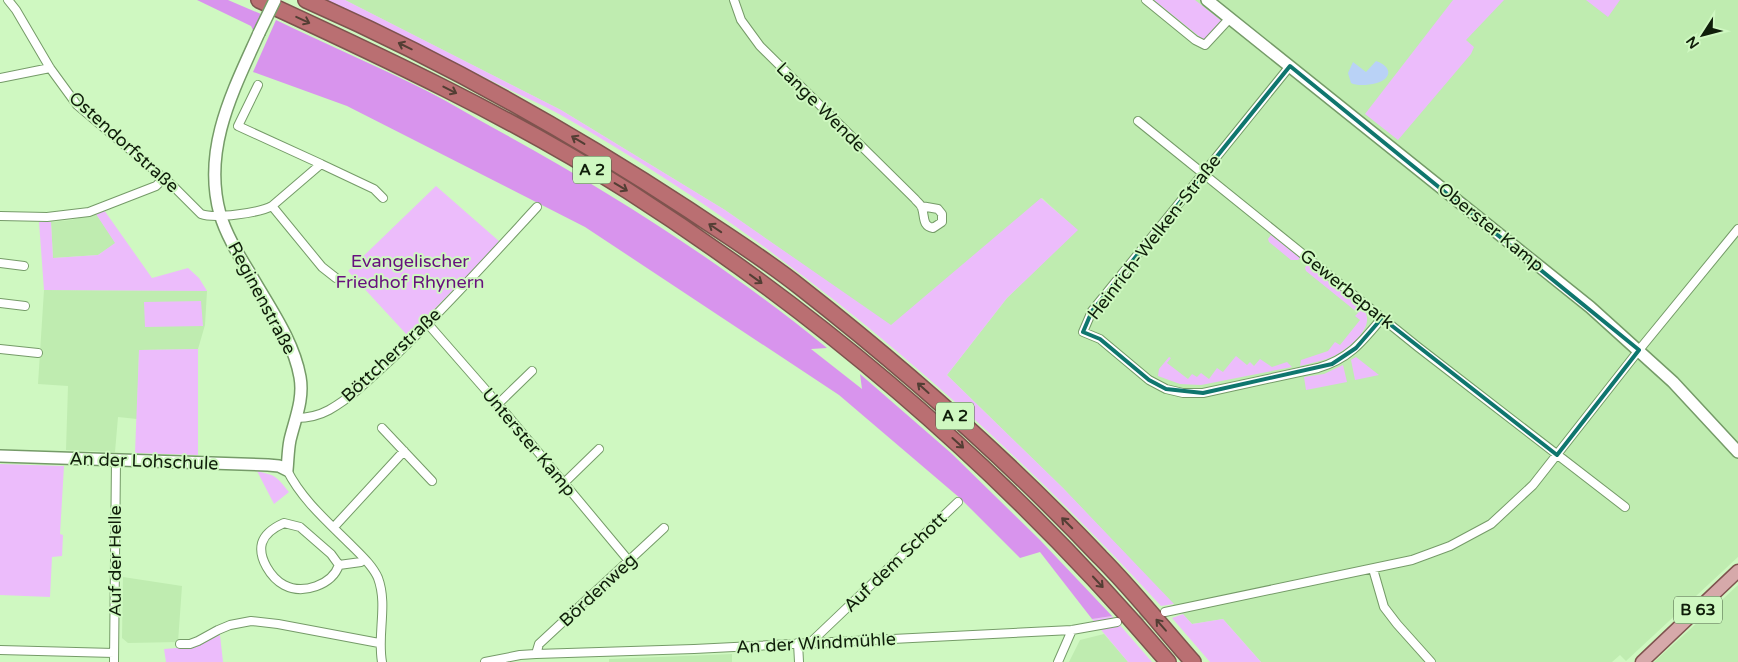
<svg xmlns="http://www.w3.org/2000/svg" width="1738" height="662" viewBox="0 0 1738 662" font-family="'Varela Round',sans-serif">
	<rect width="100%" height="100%" fill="#cff8c1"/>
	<path fill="#bfecb0" d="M345,0H1738V557L1626,661L1620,655L1612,662H1261L1223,619L1192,624L1063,488L947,375L1007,298L1077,230L1042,198L891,326L725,210L561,110Z
		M96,214L116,243L98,255L53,258L51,222L71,220Z
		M44,290L207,291L205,325L198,349L139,350L137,419L118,417L115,452L66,450L68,386L38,384Z
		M123,577L182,586L178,642L128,643L122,638Z
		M1738,585V662H1654L1686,633Z
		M1104,634L1128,662H1069L1080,640Z
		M732,654V662H609V659Z"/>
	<path fill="#ecbcfb" d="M323,0H345L561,110L725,210L891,325L1041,198L1078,230L1007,298L947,375L1063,488L1174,604L1161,606C986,415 786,243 559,114C535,101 509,90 484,77C431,51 377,26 323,0Z
		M1154,0H1195L1223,22L1206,42Z
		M1453,0H1504L1466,40L1474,47L1471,54L1398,140L1365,114Z
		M1586,0H1620L1608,17Z
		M436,186L500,242L408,336L348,271Z
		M104,210L152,278L188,268L199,278L207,291L44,290L39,222H51L53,258L98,255L115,243L96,214Z
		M1271,235L1300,258L1298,260H1291L1269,242L1268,239Z
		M1307,264L1363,309C1378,326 1348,349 1334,356C1323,361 1311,363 1300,366L1301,360L1328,351L1335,342L1340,345L1360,320L1355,316L1358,313L1306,271L1305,268Z
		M201,301L203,326L145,327L144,302Z
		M198,349V455L135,453L139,350Z
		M1236,356L1247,365L1250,362L1254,366L1260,359L1272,367L1287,362L1292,367L1201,385L1180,384L1158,376L1159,369L1169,357L1171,358L1167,363L1188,379L1192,374L1197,377L1201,373L1209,379L1217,368L1223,372Z
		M1356,357L1379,375L1355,380L1351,360Z
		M1343,365L1347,382L1306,390L1304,377L1324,374Z
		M0,464L64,466L60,534L63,535L62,556L52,557L50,597L0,595Z
		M257,471C277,476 276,476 289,492L274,504Z
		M1183,614L1192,624L1223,619L1261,662H1210L1172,618Z
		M1112,616L1152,662H1128L1092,619Z
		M220,635L223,662H166L164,649L189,647Z"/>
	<path fill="#d894ed" d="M197,0H228L261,14L254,32L251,26Z
		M276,20C326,44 377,66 427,91C451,103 475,118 499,131C614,194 725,265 827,348L811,349L862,389L860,374L951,453L1040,540L1112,616L1092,619L1040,552L1020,558L961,499L839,395L585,227L347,106L253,72Z"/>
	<path fill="#b9d2f6" d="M1376,61C1383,63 1393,70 1386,78C1380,85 1358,87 1351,83L1348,73L1353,62L1366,72Z"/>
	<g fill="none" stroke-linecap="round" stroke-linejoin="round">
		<path stroke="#b2d7a6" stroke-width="8" stroke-dasharray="8 4" stroke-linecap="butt" d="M1128,619L1165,612"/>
		<defs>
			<path id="street" d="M8,0L16,10L50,68L77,105L172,185L201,214C215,219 259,213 272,206L321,164L374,189L383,198
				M734,0L741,20L760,46L915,199C917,202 921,204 922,208C925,217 922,226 933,228L942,222V214L938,209L921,206
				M1146,0L1195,40L1205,45L1230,18
				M1290,66L1092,311L1083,332L1100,339L1149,380L1166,389L1183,393H1203L1318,368C1349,359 1362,342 1382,318
				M0,78L50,68
				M258,85L238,126L321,164
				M1138,121L1418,347L1625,507
				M272,206L322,267L336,278
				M0,216L47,217L89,212L156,186L164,178
				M0,263L24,266
				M0,303L25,306
				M428,324L498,404L629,561
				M0,349L38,353
				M498,404L532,371
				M296,418C308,418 318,416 329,410C354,396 376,373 397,354C446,307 491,257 537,207
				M382,428L432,481
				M287,470C302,500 328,522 352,546C361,555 373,566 378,578C388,605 377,634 382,662
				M564,483L599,449
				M284,523L300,527L331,554L339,565C332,585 303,595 284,585C271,578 258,558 262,543C265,533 275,527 284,523Z
				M334,527L404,451
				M339,565L361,562L364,559
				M1373,569L1384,607L1397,624L1431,662
				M1165,612L1412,560L1450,546L1491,524L1533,485L1639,350L1738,229
				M798,643L799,662
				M810,643L958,502
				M180,644H190L198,641L218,630L230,625L251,621L278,624L379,643
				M0,650L114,653
				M536,654L539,644L664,528
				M114,662L116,460
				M485,662L520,655L536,654L694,649L1072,630L1117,622
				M1058,662L1072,630"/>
			<path id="secondary" d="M1207,0L1590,307L1673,382L1738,452
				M0,456L268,465L279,466L287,470C288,460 288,450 290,440C295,419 304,399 300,377C294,343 272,311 255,282C242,260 227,238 220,214C202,149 233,91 259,33"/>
			<path id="primary" d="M1642,662L1738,571"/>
			<path id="highway" d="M259,0C385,58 511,117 628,191C831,321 1012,479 1168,662
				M306,0C440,59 567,130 689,210C726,235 765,259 800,287C906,370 1007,459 1100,557C1133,590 1162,627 1193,662"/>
		</defs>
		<use href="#street" stroke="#759b68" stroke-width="10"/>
		<use href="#secondary" stroke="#759b68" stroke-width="14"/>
		<use href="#primary" stroke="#7e534e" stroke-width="15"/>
		<use href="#highway" stroke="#7e534e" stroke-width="18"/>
		<use href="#street" stroke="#fff" stroke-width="8"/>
		<use href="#secondary" stroke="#fff" stroke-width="11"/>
		<use href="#primary" stroke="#d6a9aa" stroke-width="12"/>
		<use href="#highway" stroke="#ba6f72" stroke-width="15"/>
		<defs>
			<path id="secondary-bridge" d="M259,33L275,0"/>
		</defs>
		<use href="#secondary-bridge" stroke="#759b68" stroke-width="14" stroke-linecap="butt"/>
		<use href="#secondary-bridge" stroke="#fff" stroke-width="11"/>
	</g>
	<defs><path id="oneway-shaft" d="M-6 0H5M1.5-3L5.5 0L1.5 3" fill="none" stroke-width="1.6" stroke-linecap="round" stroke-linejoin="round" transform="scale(1.25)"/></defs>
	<g stroke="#533e34">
		<use href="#oneway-shaft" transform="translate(303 20) rotate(25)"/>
		<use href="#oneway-shaft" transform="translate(405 46) rotate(-154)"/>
		<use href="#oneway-shaft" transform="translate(450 90) rotate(27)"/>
		<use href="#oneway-shaft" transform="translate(578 140) rotate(-149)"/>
		<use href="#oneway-shaft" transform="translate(621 187) rotate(31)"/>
		<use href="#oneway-shaft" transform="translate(715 228) rotate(-146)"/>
		<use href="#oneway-shaft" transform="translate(756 279) rotate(36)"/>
		<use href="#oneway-shaft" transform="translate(923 388) rotate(-138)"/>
		<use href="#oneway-shaft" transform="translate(958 443) rotate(42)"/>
		<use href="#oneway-shaft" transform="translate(1067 523) rotate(-135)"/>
		<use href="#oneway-shaft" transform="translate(1098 582) rotate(47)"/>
		<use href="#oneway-shaft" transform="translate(1161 625) rotate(-131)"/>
	</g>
	<path fill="none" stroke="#0f766e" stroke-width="4" stroke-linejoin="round" d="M1290,66L1639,350L1557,455L1382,318L1356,348L1332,364L1203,393L1166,389L1149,380L1100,339L1083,332L1092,311Z"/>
	<g text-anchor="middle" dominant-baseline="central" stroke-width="4" stroke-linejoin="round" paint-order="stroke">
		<g fill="#cff8c1" stroke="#495f41" stroke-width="1">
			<rect x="573" y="156.5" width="38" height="27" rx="4"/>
			<rect x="936" y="402.5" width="38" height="27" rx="4"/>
			<rect x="1674" y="596.5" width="48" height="27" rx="4"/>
		</g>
		<g font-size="16" font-weight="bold" fill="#0f1e0a">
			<text x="592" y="170">A 2</text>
			<text x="955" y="416">A 2</text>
			<text x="1698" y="610">B 63</text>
		</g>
		<g font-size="18" fill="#0f1e0a" stroke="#cff8c1">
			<text transform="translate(821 107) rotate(45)">Lange Wende</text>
			<text transform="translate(124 142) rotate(42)">Ostendorfstraße</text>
			<text transform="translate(1491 227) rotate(39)">Oberster Kamp</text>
			<text transform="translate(1154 237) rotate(-52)">Heinrich-Welken-Straße</text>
			<text transform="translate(1347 289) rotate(39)">Gewerbepark</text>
			<text transform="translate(262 298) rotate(62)">Reginenstraße</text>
			<text transform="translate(391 355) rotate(-43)">Böttcherstraße</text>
			<text transform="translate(529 442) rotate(50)">Unterster Kamp</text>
			<text transform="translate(144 461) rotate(2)">An der Lohschule</text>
			<text transform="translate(115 561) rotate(-90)">Auf der Helle</text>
			<text transform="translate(895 562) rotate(-44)">Auf dem Schott</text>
			<text transform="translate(598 590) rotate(-43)">Bördenweg</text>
			<text transform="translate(816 643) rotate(-3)">An der Windmühle</text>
		</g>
		<g font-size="18" fill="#67107d" stroke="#cff8c1">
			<text x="410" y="261">Evangelischer<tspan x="410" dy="21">Friedhof Rhynern</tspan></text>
		</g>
	</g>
	<g transform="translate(1703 35) rotate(234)" stroke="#cff8c1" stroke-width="4" paint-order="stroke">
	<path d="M0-4L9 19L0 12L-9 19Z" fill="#0f1e0a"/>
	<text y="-8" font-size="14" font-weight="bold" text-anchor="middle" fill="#0f1e0a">N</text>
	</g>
</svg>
